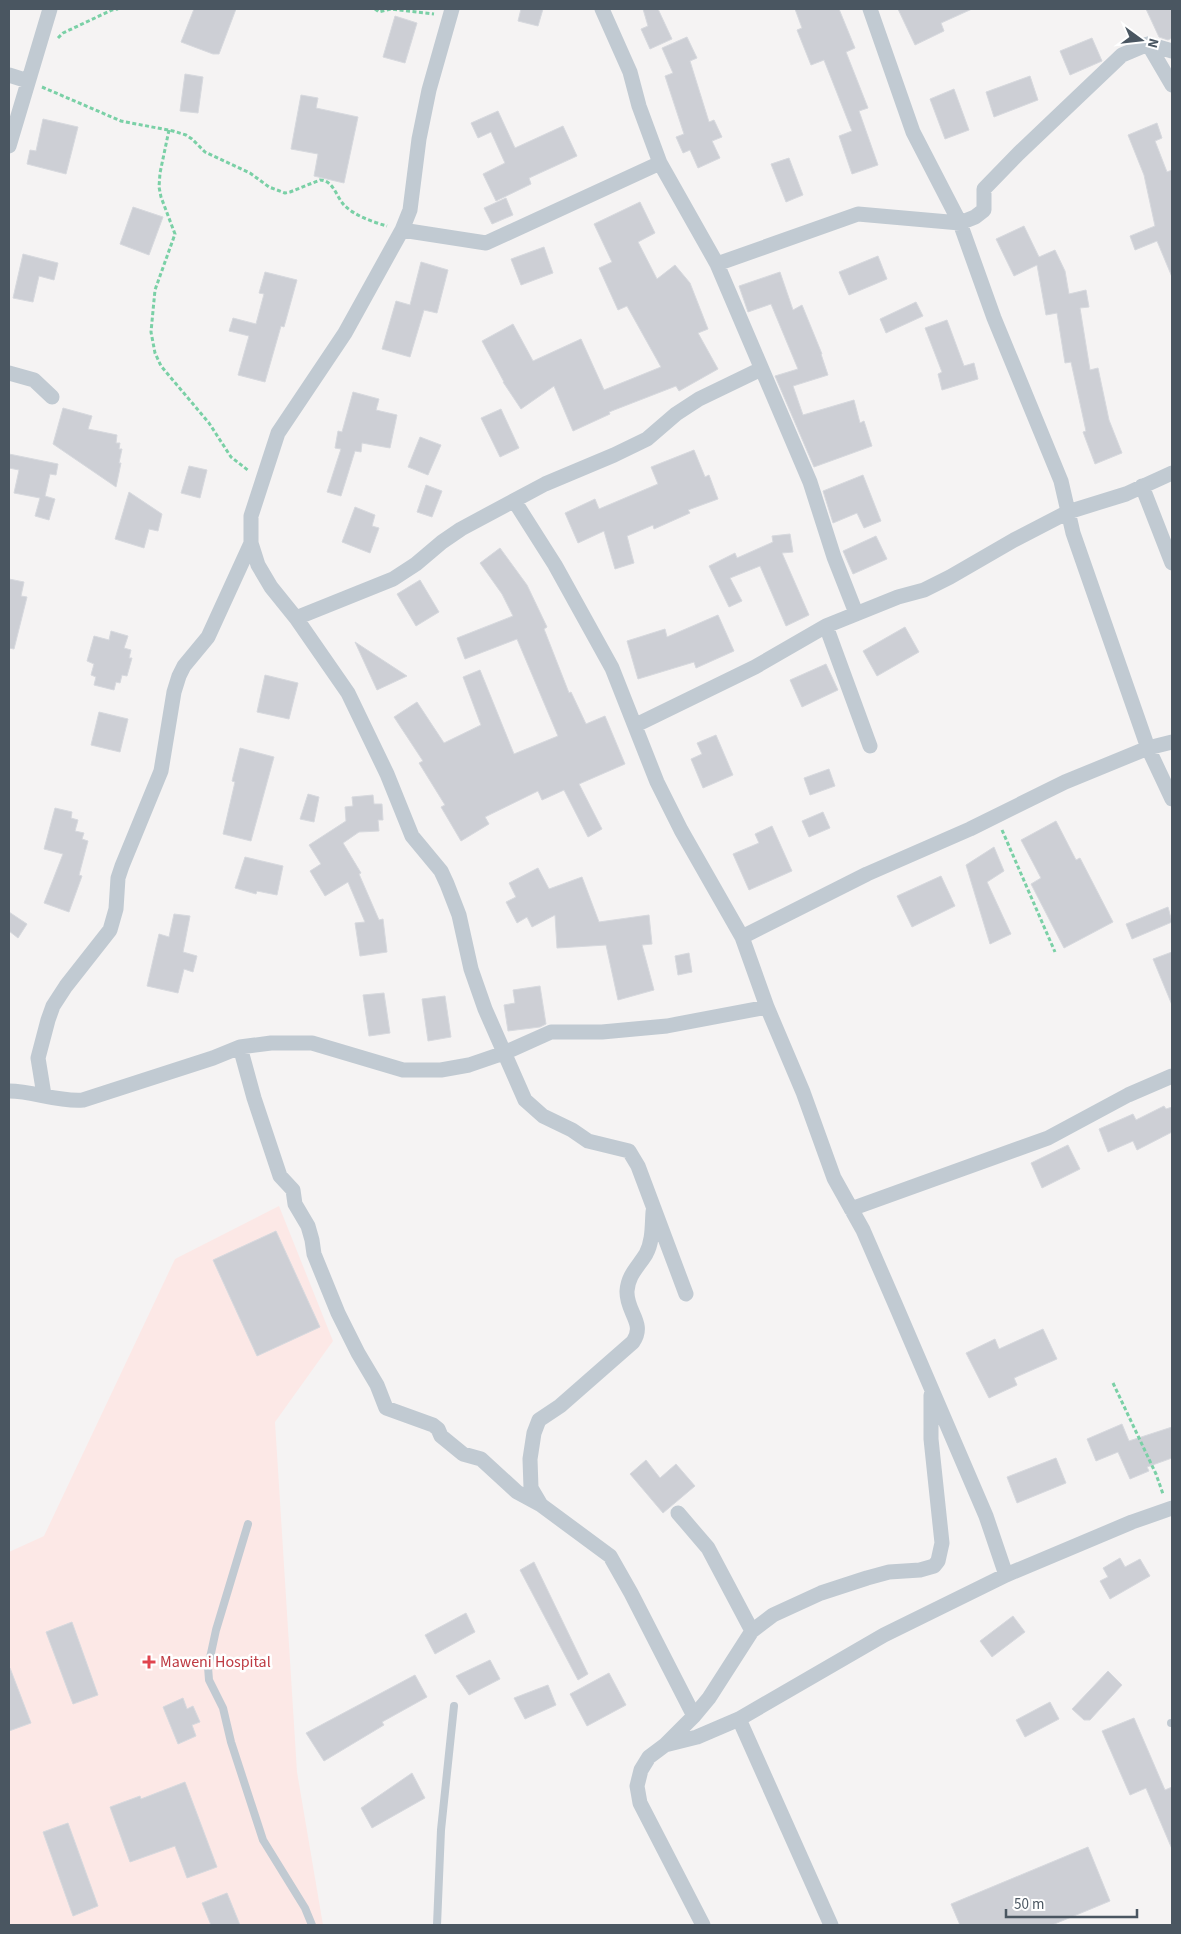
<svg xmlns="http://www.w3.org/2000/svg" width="1181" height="1934" viewBox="0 0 1181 1934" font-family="'Source Sans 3',sans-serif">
	<rect width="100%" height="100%" fill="#f5f3f3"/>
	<path fill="#fce8e6" d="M279,1206L333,1341L275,1422L297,1772L323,1925H9V1552L44,1536L175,1259Z"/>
	<path fill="#cdcfd5" stroke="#d7d9de" d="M194,9H236L219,54H213L181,42Z
		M521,9H543L538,26L518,21Z
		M643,9H658L672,39L650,49L641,29L648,26Z
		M795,9H839L855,48L846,52L868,108L859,111L878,165L852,174L839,136L852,131L824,60L811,65L797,30L802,28Z
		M898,9H972L941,23L944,31L915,45Z
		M1146,9H1172V38L1168,40L1159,37Z
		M395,16L417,23L405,63L383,57Z
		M687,37L697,58L690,61L709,122L714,120L722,137L712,141L720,158L698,168L690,150L683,153L676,137L684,134L665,76L673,73L662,48Z
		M1092,38L1102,61L1070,75L1060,51Z
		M185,74L203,77L198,113L180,111Z
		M1030,76L1038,100L994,117L986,92Z
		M954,89L969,130L945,139L930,99Z
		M301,95L318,98L316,108L358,117L344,183L314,176L318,154L291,149Z
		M498,111L515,148L563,126L577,156L529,178L531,184L496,201L483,174L505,163L491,132L478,138L471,123Z
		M43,119L78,127L66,174L27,164L30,150L36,151Z
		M1157,123L1162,138L1155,141L1167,172L1172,170V277L1157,241L1135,250L1130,236L1155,226L1144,175L1128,135Z
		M789,158L803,195L786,202L771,164Z
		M506,198L513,215L492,224L484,208Z
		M640,202L655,233L638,242L657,279L675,265L690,283L708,329L698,333L718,369L679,391L676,386L609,412L610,414L573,431L554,386L521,409L503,382H504L482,341L513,324L533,361L581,339L604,390L661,367L627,306L618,310L599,268L612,262L594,224Z
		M133,207L163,217L149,255L120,244Z
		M1024,226L1039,257L1055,250L1065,271L1069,294L1086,290L1089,307L1080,308L1090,370L1098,368L1109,420L1122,453L1095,464L1083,432L1086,431L1071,362L1065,363L1057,313L1046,315L1037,265L1014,276L996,239Z
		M544,247L553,273L521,285L511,259Z
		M23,254L58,263L54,280L39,276L33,302L13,298Z
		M878,256L887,279L849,295L839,272Z
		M421,262L448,270L437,313L424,310L410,357L382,349L396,301L410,305Z
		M265,272L297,280L284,327L281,326L265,382L238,375L249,336L229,331L233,318L256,324L264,294L259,293Z
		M780,272L793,310L802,305L822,354H821L828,375L793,386L803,415L854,400L860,423L864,421L872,446L814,467L775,376L798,369L771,304L748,312L739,286Z
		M916,302L923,316L886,333L880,319Z
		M947,320L964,366L974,363L978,379L942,390L938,374L942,372L925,328Z
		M353,392L379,399L376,410L397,415L390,448L362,443L361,452L355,451L341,496L327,492L341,449L335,448L338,431L342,432Z
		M63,408L92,416L88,429L117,435L116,443H120L119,449H122L119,463H121L116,487L53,444Z
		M501,409L519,448L500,457L481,418Z
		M420,437L441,445L428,475L408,467Z
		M694,450L705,477L709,475L718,499L688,510L690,513L654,529L653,525L627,536L634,563L615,569L604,531L578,543L565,513L595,499L599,509L658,484L651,467Z
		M9,454L58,464L56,475L50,474L45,496L55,499L49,520L35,516L40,498L14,493L19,470L9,468Z
		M189,466L207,470L200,498L181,493Z
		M863,475L881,521L864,528L857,513L833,523L823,491Z
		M426,485L442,491L432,517L417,512Z
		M129,492L162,514L158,531L149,529L144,548L115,539Z
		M355,507L375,515L372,526L379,528L370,553L342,542Z
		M790,534L793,552L782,553L809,615L786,626L760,566L730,578L742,601L729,607L709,566L735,553L737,558L773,542L772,536Z
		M876,536L887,559L853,574L843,551Z
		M500,548L527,585L547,627L544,629L569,693L571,692L586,724L605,716L625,764L579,784L602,829L588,837L564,790L542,800L538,791L485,817L489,824L461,841L441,807L445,805L419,763L423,761L394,717L417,702L444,743L481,725L463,677L480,670L514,754L558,736L517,639L465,659L457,638L513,616L502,594L480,563Z
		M9,579L24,582L21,596L27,597L14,649L9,648Z
		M420,580L439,612L416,626L397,594Z
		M718,615L734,651L696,668L694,662L638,679L627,641L665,629L667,637Z
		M905,627L919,652L877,676L863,651Z
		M111,631L128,636L124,648L131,650L129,658H132L127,676L122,675L120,683L116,682L114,690L94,685L96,677L91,675L94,664L87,661L94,636L109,640Z
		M355,642L407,676L377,690Z
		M826,664L838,690L802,707L790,680Z
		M265,675L298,683L289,719L257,712Z
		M99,712L128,719L120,752L91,745Z
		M716,735L733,775L703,788L691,759L702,754L697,743Z
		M240,748L274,757L251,841L223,834L235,782L232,781Z
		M829,769L835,786L810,795L804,778Z
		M308,794L319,797L314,822L300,819Z
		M373,795L374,804H382L383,820H378L379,831L359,832L343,843L361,873L359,874L379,920L383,919L387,952L360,956L355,923L365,922L348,882L325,896L310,871L321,864L309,845L346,821L345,807L353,806L352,797Z
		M55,808L72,812L71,818L78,820L75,831L84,833L82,839L88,841L79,875L82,876L69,912L44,903L63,854L44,849Z
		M823,812L830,828L809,837L802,821Z
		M1056,821L1076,860L1080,858L1113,922L1064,948L1031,884L1041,878L1021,840Z
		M772,826L792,871L749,890L733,854L759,843L755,834Z
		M994,847L1004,871L987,882L1011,934L990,944L966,865Z
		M245,857L283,866L277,895L257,891L256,894L235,888Z
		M538,868L549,889L582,877L599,922L649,915L652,944L642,945L654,990L618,1000L606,945L557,948L555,915L532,927L527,917L517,923L506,902L516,897L509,883Z
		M941,876L955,906L912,927L897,896Z
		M1168,907L1172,922L1132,939L1126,924Z
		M9,912L27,924L18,938L9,931Z
		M174,914L190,916L183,952L197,956L193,972L184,969L178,993L147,986L159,934L169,937Z
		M1172,952V1005L1153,959Z
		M689,953L692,972L678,975L675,956Z
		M540,986L546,1024L540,1027L508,1031L504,1005L515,1003L513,990Z
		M384,993L390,1033L369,1036L363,995Z
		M445,996L451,1037L428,1041L422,999Z
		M1164,1106L1166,1109L1172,1107V1132L1137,1150L1133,1141L1108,1152L1099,1129L1133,1114L1136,1120Z
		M1068,1145L1080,1169L1042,1188L1031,1163Z
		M276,1231L320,1327L257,1356L213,1260Z
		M1043,1329L1057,1359L1014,1378L1017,1385L989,1398L966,1353L995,1339L999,1349Z
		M1122,1424L1129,1441L1172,1427V1458L1147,1467L1149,1471L1130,1479L1118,1452L1096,1461L1087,1439Z
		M1056,1458L1066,1483L1017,1503L1007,1477Z
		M646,1460L660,1478L676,1464L695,1486L663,1513L630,1474Z
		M1120,1558L1125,1567L1140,1559L1150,1576L1110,1599L1100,1581L1108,1577L1103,1568Z
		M534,1562L588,1674L578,1680L520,1570Z
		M466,1613L475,1632L435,1654L425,1635Z
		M1013,1616L1025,1632L992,1657L980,1641Z
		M72,1622L98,1695L73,1704L46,1632Z
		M490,1660L500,1679L469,1695L456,1676Z
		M10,1668L31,1723L9,1731V1669Z
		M1108,1671L1122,1685L1090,1720H1084L1072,1709Z
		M609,1673L626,1705L587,1726L570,1694Z
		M415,1675L427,1697L382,1722L384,1725L324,1761L306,1733Z
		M548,1685L556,1705L525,1719L514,1698Z
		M183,1698L187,1709L193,1706L200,1722L192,1725L196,1736L178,1744L163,1707Z
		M1050,1702L1059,1719L1025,1737L1016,1720Z
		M1134,1718L1165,1790L1172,1787V1849L1146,1788L1130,1795L1102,1731Z
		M412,1773L425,1798L372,1828L361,1808Z
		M185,1782L217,1867L187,1878L175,1846L130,1862L110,1807L140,1796L141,1799Z
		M68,1823L98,1906L73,1916L43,1832Z
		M1088,1847L1110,1901L1052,1925H960L951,1904Z
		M227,1893L240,1925H211L202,1903Z"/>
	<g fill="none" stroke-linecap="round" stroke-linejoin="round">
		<path stroke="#7ad0a6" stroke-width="3" stroke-dasharray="4 2.5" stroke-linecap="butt" d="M375,9L379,12L391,9L434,14
			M58,38L63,33L112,10L118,9
			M42,87L121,121L173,131L186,135L192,139L205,152L250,173L269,187L285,193L290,192L320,180C333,180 336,196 344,205C355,216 373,222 387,226
			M169,130L160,173L159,187L161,197L175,234L155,290L151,332L155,353L161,366L209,423L231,457L249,471
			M1002,830L1055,952
			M1113,1383L1156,1474L1163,1494"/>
		<path stroke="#c1cad2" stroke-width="8" d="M248,1524L216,1630L208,1667L209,1680L223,1708L231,1742L263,1840L305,1908L312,1925
			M1171,1723H1172
			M437,1925L441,1830L454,1706"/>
		<path stroke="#c1cad2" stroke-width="15" d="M452,9L429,90L419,139L410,210L402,230L345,333L278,433L251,516V543L258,565L271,587L296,618L348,693L387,774L412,836L441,871L447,884L459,915L471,969L485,1009L525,1100L543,1116L572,1130L588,1141L629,1151L638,1166L686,1294
			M602,9L630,72L639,106L660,163L717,264L810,482L834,557L856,613
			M870,9L913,132L960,223L994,318L1061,481L1073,533L1148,748L1172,799
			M1172,51L1148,44L1172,85
			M9,75L28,81
			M9,146L50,9
			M402,230L486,243L660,163
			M717,264L858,214L960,223L975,217L984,210V189L1019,153L1122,55L1148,44
			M9,373L34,380L52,397
			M1142,486L1172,563
			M515,502L555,565L612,668L657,782L681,830L742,937L767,1007L803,1092L834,1178L863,1230L896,1306L986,1516L1006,1575
			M296,618L393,579L416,564L442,542L461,529L545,484L614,455L647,439L676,414L699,399L761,369
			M826,626L870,746
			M636,725L755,667L826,626L898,597L924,590L950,577L1014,540L1068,512L1126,494L1172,473
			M742,937L867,874L970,829L1065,782L1148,748L1172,742
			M240,1047L254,1098L280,1176L293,1190L295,1204L308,1226L312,1240L314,1254L338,1313L358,1353L377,1385L386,1408L433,1425L438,1429L441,1436L463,1454L481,1459L517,1492L541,1505
			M9,1091C34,1091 57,1102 83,1100L213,1058L240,1047L271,1043H312L403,1070H441L469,1065L504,1053L551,1032H602L667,1026L767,1007
			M44,1095L38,1058L48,1020L53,1006L66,986L110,930L116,909L118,878L122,866L161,771L174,692L179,676L184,666L208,637L251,543
			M851,1209L1048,1138L1128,1095L1172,1076
			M653,1212C652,1225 653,1241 646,1254C638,1267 628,1275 627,1291C626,1312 646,1323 633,1342L560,1406L539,1420L534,1433L530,1459L531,1488L541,1505L610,1556L631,1593L694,1716
			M678,1513L708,1548L752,1631
			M739,1719L831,1925
			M666,1744L694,1716L709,1698L752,1631L773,1615L821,1593L867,1578L889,1572L920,1570L934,1566L938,1561L942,1543L931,1439V1395
			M703,1925L640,1803L637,1786L641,1770L649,1757L665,1745L697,1737L739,1719L884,1635L1006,1575L1132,1522L1172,1508"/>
	</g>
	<path fill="#e0444e" stroke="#fff" stroke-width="2" d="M146.5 1654.5h5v5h5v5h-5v5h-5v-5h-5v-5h5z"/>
	<g text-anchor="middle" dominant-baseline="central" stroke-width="5" stroke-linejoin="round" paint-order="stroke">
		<g font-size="16" fill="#be3a42" stroke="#fff" text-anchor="start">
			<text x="160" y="1662">Maweni Hospital</text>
		</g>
	</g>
	<rect width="1181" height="1934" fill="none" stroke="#4a5661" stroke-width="20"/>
	<g transform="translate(1141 40) rotate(105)" stroke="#ffffff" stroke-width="4" paint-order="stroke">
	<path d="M0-4L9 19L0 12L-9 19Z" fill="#4a5661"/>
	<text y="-8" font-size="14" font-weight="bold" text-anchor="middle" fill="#4a5661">N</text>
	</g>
	<path d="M1006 1909v8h131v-8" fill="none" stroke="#4a5661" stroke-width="2.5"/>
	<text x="1014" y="1909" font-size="15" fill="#4a5661" stroke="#ffffff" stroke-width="4" paint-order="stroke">50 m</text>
</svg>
